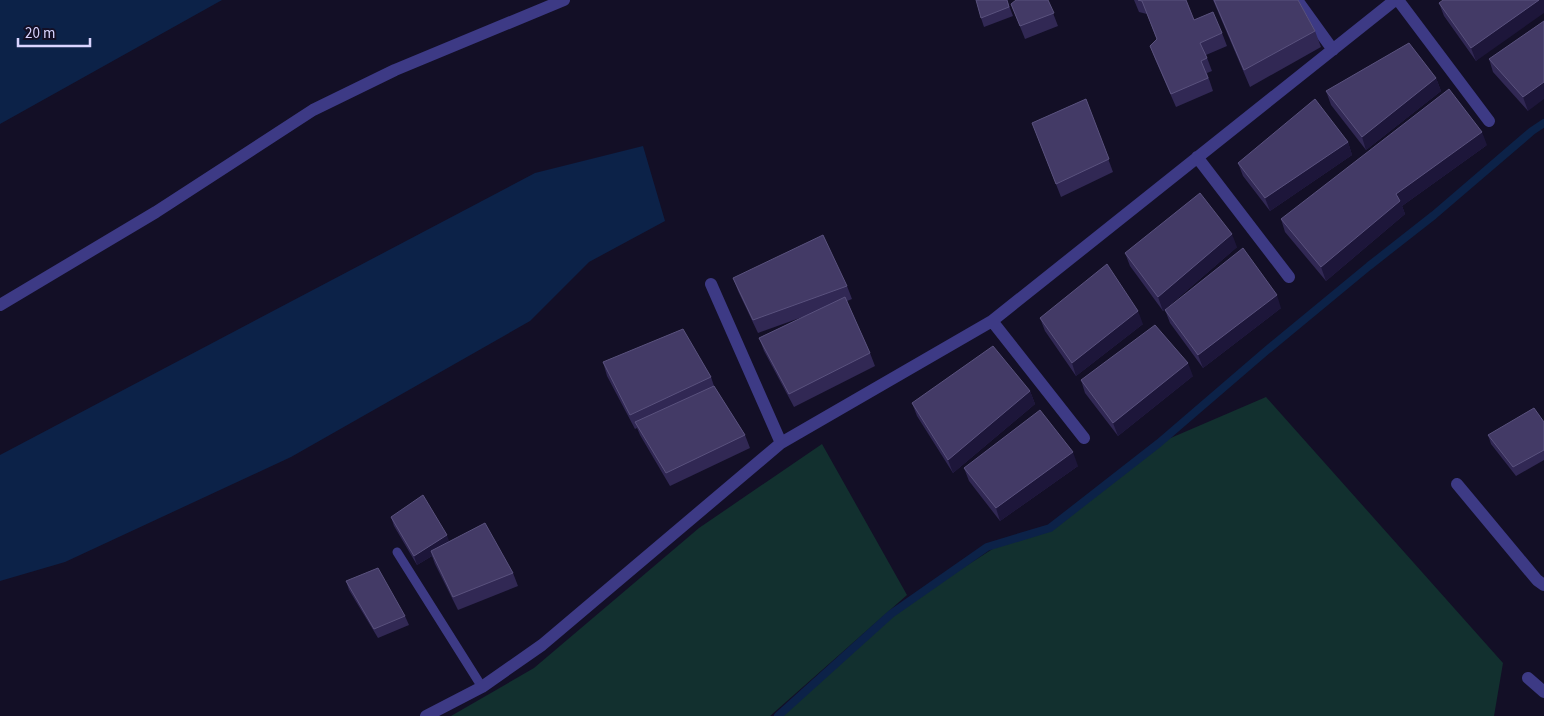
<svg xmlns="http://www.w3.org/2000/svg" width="1544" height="716" viewBox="0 0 1544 716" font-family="'Source Sans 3',sans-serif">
	<rect width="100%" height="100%" fill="#130f26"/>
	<path fill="#12302f" d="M1266,397L1503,663L1494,716H778L891,614L1005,541L1050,528L1159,443Z
		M822,444L907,595L770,716H451L534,668L699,528Z"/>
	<path fill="#0c2248" d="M0,0H222L0,124Z
		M643,146L665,221L589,262L530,321L291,457L65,562L0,581V455L535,173Z"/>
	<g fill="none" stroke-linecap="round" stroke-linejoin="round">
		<path stroke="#0c2248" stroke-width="8" d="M778,716L891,614L987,547L1050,528L1159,443L1266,351L1369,266L1434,215L1532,131L1544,123"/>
		<path stroke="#3d3a85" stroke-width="9" d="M397,552L482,687"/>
		<path stroke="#3d3a85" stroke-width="12" d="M1297,0L1333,50
			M1398,0L1489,121
			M1197,157L1289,277
			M711,284L781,443
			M0,305L156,212L313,110L395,70L564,0
			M992,321L1084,438
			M1457,484L1537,580L1544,585
			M1528,678L1544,692
			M426,716L482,687L542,645L781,443L992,321L1395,0"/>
	</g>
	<path fill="#312854" d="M1007,0L1013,16L984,27L981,18Z
		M1048,0L1058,26L1025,39L1011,4Z
		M1134,0H1186L1194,20L1222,33L1227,46L1206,55L1212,71L1207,73L1213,91L1176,107L1155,59L1150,46L1157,40L1147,14L1139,12Z
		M1213,0H1298L1315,31L1321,47L1250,87Z
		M1544,0L1476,61L1444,16L1439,3Z
		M1544,21L1528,111L1493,72L1489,59Z
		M1436,78L1441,91L1366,150L1331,105L1326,91Z
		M1086,99L1113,172L1061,197L1032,123Z
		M1348,142L1352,155L1270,211L1243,176L1238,163Z
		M1487,145L1402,206L1405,214L1326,281L1285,232L1281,219Z
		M1237,247L1163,311L1130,266L1125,253Z
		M733,278L847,286L852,299L847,301L870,353L875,366L794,407L764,351L759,338L811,314L758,333L738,291Z
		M1281,308L1203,368L1170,323L1165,310Z
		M1040,318L1143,324L1076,376L1045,331Z
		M603,362L711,377L714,386L745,435L750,448L670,486L640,435L637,428L635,429L607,376Z
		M1193,376L1118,436L1085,393L1081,380Z
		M1030,391L1035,404L953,473L917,416L912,403Z
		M1544,422V460L1516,476L1491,444L1488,435Z
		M1078,466L1000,521L969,481L964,468Z
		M391,517L449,541L513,573L518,586L458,610L435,564L432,556L417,565L394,526Z
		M346,581L405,616L409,625L378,638L349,590Z"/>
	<path fill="#1d163a" d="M1539,0H1544V13L1476,61L1471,48Z
		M1436,78L1441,91L1366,150L1362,137Z
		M1544,82V99L1528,111L1523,97Z
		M1482,132L1487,145L1402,206L1405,214L1326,281L1321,267L1396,194Z
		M1348,142L1352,155L1270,211L1265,198Z
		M1232,234L1237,247L1163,311L1158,297Z
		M1277,295L1281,308L1203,368L1198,355Z
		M1138,311L1143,324L1076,376L1072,363Z
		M1188,363L1193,376L1118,436L1113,423Z
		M1030,391L1035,404L953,473L948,460Z
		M1073,452L1078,466L1000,521L996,508Z
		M447,535L450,544L431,551L432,556L417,565L414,556Z"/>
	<path fill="#433a66" stroke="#5a527e" d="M976,0H1007L1009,7L981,18Z
		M1016,0H1048L1054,13L1020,26L1011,4Z
		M1138,0H1186L1194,20L1213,12L1222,33L1200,43L1207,58L1201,61L1208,78L1171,94L1150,46L1157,39L1142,1Z
		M1214,0H1298L1315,31L1244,70Z
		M1443,0H1539L1471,48L1439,3Z
		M1544,21V82L1523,97L1489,59Z
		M1409,43L1436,78L1362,137L1326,91Z
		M1449,89L1482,132L1396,194L1400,201L1321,267L1281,219Z
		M1086,99L1109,159L1056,184L1032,123Z
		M1315,99L1348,142L1265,198L1238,163Z
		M1200,193L1232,234L1158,297L1125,253Z
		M823,235L847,286L753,320L733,278Z
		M1243,248L1277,295L1198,355L1165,310Z
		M1107,264L1138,311L1072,363L1040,318Z
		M845,297L870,353L789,394L759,338Z
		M1155,325L1188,363L1113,423L1081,380Z
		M683,329L711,377L630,415L603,362Z
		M993,346L1030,391L948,460L912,403Z
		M714,386L745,435L666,473L635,422Z
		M1534,408L1544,422V450L1513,467L1488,435Z
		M1040,410L1073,452L996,508L964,468Z
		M423,495L447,535L414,556L391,517Z
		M485,523L513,573L453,597L431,551Z
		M378,568L405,616L374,629L346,581Z"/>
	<path d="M18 38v8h72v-8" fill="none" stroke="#d9d4ff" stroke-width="2.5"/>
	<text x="25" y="38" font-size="15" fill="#d9d4ff" stroke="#130f26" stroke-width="4" paint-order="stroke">20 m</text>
</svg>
